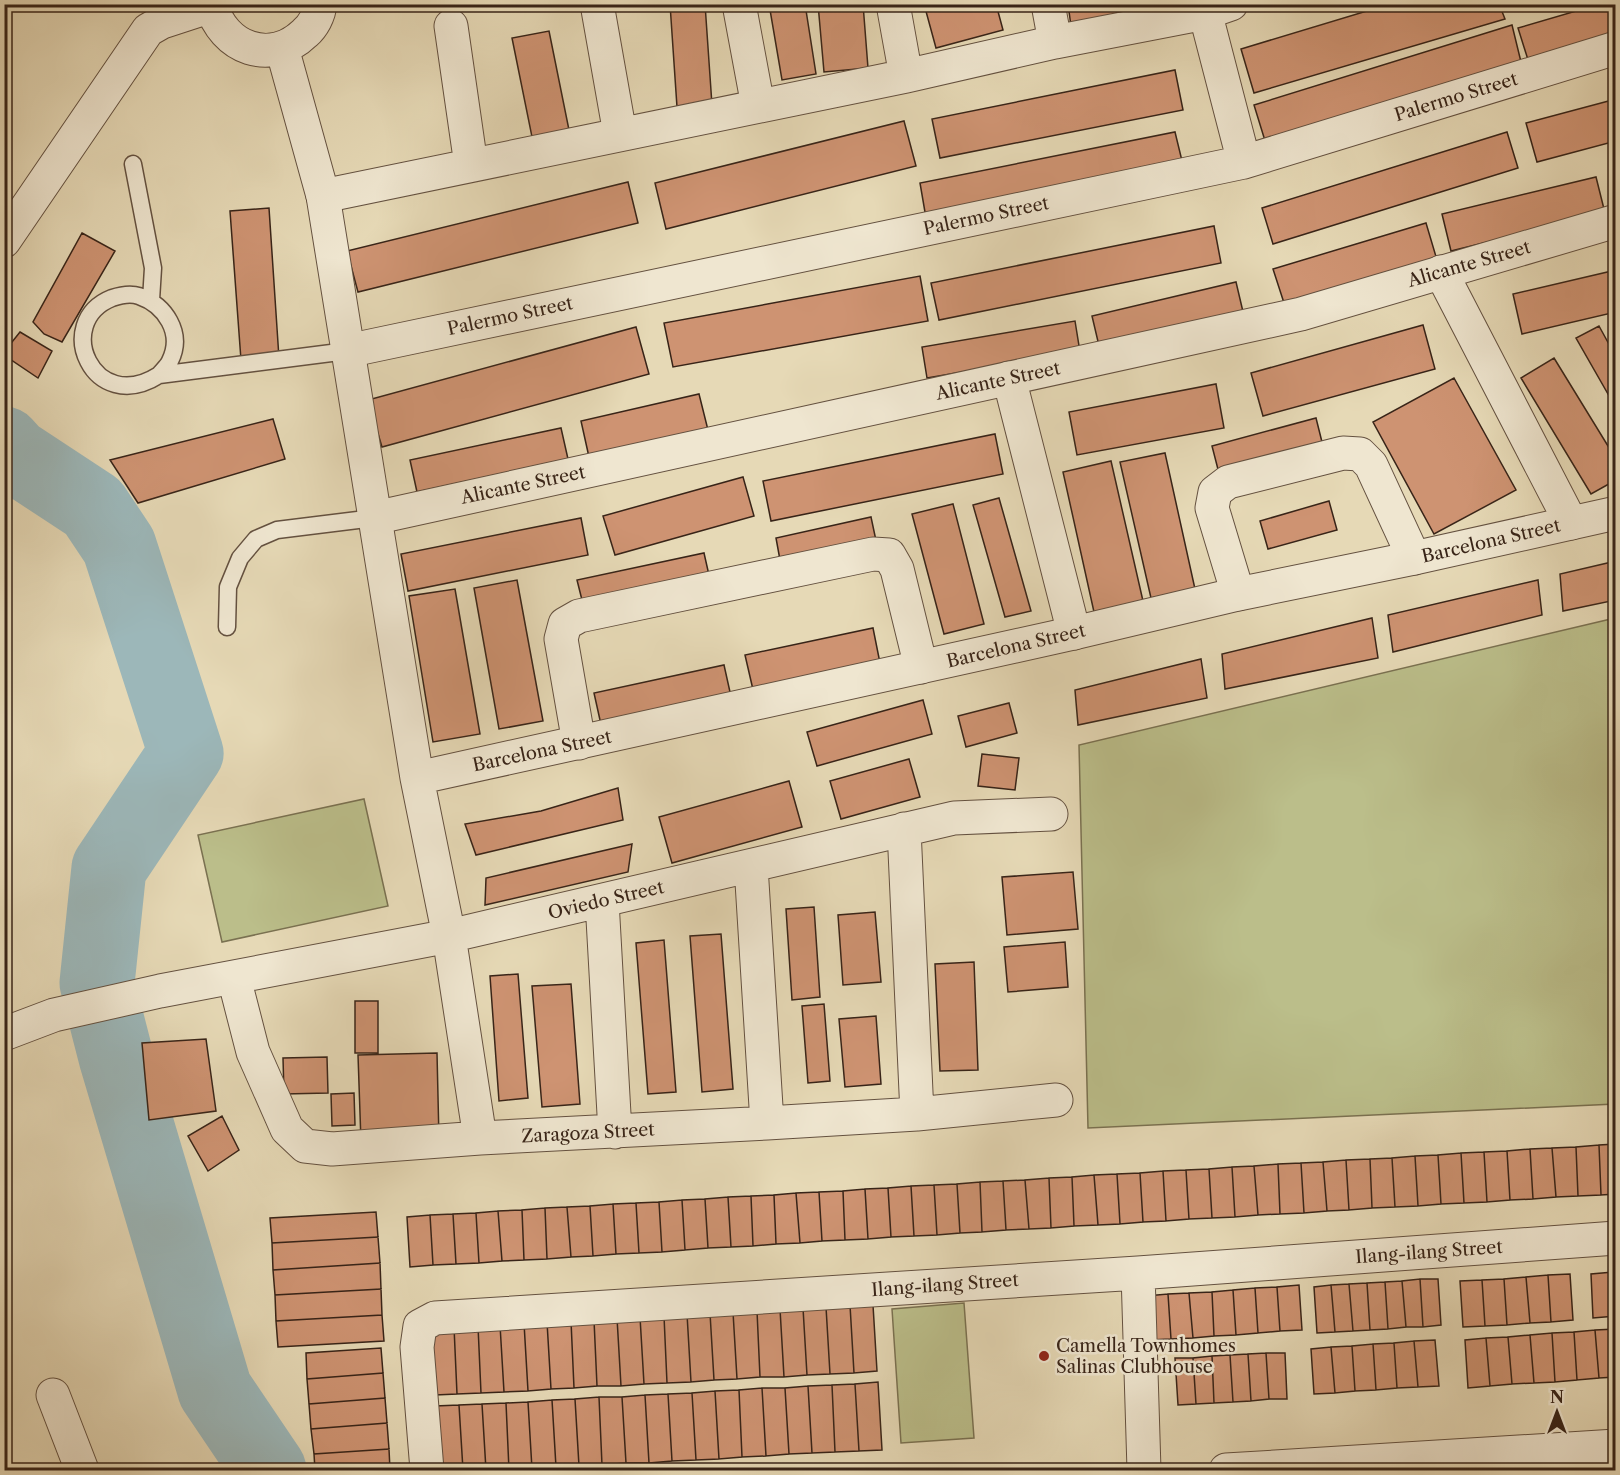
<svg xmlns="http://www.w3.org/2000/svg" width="1620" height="1475" viewBox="0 0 1620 1475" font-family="'Libre Caslon Text',serif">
	<rect width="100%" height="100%" fill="#e6d9b6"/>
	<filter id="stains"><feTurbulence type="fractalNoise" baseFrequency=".00333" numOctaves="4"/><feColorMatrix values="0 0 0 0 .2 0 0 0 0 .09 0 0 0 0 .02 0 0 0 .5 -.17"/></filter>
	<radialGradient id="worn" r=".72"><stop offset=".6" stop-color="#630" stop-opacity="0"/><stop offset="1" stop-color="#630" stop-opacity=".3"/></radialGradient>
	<path fill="#bbbe8a" stroke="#7a7151" stroke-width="1.5" d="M1615,618V1104L1088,1128L1079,745Z
		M364,799L388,906L222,942L198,835Z
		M964,1303L974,1438L901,1443L892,1309Z"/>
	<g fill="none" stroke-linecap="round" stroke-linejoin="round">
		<path stroke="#9cb7b9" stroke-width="75" d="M4,444L14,455L93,507L119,546L186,753L109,868L97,983L116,1057L215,1390L269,1470"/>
	</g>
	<path fill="#ce9372" stroke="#382418" stroke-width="1.5" d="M670,4H705L712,105L677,107Z
		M769,4H805L816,74L782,80Z
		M818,4H863L868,68L824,72Z
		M924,4H996L1003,30L936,48Z
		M1068,4H1115L1118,21L1071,26Z
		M1390,4H1499L1505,19L1254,93L1241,49Z
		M1512,4H1541L1514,11Z
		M1600,4H1616V38L1529,63L1518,28Z
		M1512,25L1522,66L1266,144L1254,105Z
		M549,31L569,130L532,137L512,38Z
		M1175,70L1183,110L940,158L932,119Z
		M1616,99V141L1537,162L1526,123Z
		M904,121L916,166L666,229L655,183Z
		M1175,132L1183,165L926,218L920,183Z
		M1507,132L1518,168L1273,244L1262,208Z
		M1596,177L1605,213L1451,251L1442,214Z
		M628,182L638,223L358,292L347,251Z
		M269,208L279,358L241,360L230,211Z
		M1426,223L1437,260L1285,306L1273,269Z
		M1214,226L1221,263L939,320L931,283Z
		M82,233L115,251L62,342L44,334L33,322Z
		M1616,270V312L1522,334L1513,294Z
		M920,276L928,321L673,367L664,323Z
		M1236,282L1244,316L1100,350L1092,316Z
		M1075,321L1080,352L927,378L922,347Z
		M1423,325L1435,369L1263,416L1251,373Z
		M1599,326L1616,357V408L1576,338Z
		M636,327L649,374L382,447L368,400Z
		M20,332L52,351L38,378L4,355V352Z
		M1554,358L1616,459V480L1591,494L1521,378Z
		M1454,378L1516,490L1434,534L1373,422Z
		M1216,384L1224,428L1077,455L1069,412Z
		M699,394L708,430L589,457L581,421Z
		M1316,418L1325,454L1221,481L1212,446Z
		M273,419L285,459L138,503L110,460Z
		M561,428L568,459L417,492L410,460Z
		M995,434L1003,474L771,521L763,481Z
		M1165,453L1195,589L1151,598L1120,462Z
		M1111,461L1143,601L1094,612L1063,472Z
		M743,477L754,516L615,555L603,516Z
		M999,498L1031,611L1005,617L973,505Z
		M1329,501L1337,530L1268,549L1260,521Z
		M953,504L984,624L944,634L912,514Z
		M871,517L878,550L782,571L776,538Z
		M581,518L588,555L408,591L401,554Z
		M704,553L711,584L585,612L577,580Z
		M1616,561V600L1563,611L1560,574Z
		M517,580L543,721L499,729L474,588Z
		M1538,580L1542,615L1393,652L1388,615Z
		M455,589L480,734L433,742L409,596Z
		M1372,618L1378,658L1225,689L1222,654Z
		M873,628L881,668L754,694L745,655Z
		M1201,659L1207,698L1078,725L1075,690Z
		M724,665L732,701L602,729L594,693Z
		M923,700L932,734L817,766L807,732Z
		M1009,703L1017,733L966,747L958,716Z
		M982,754L1019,758L1015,790L978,786Z
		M909,759L920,797L841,819L830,781Z
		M789,781L802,827L672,863L659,817Z
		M618,788L623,820L476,855L465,824L541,811Z
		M632,844L628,872L485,905L486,878Z
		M1073,872L1078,929L1007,935L1002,877Z
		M814,907L820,997L792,1000L786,909Z
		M875,912L881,982L843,985L838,915Z
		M721,934L733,1089L702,1092L690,936Z
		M664,940L676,1092L648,1094L636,943Z
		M1065,942L1068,987L1008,992L1004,947Z
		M974,962L978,1070L940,1071L935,964Z
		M518,974L528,1098L499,1101L490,976Z
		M571,984L580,1104L542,1107L532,986Z
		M355,1001H378V1053H355Z
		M824,1004L830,1081L808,1083L802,1006Z
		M876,1016L881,1084L845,1087L839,1019Z
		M206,1039L216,1111L149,1120L142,1043Z
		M437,1053L439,1140L361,1142L358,1055Z
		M327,1057L328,1093L284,1094L283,1058Z
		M354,1093L355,1125L332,1126L331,1094Z
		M222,1116L239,1150L208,1171L188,1136Z
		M1616,1144V1194L1601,1195L1599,1145Z
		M1599,1145L1601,1195L1578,1196L1576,1147Z
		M1576,1147L1578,1196L1556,1197L1552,1148Z
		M1552,1148L1556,1197L1533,1199L1530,1149Z
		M1530,1149L1533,1199L1510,1200L1507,1151Z
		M1507,1151L1510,1200L1487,1202L1484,1152Z
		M1484,1152L1487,1202L1464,1203L1461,1153Z
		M1461,1153L1464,1203L1441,1204L1438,1155Z
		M1438,1155L1441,1204L1418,1206L1415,1156Z
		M1415,1156L1418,1206L1395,1207L1392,1158Z
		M1392,1158L1395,1207L1372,1208L1370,1159Z
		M1370,1159L1372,1208L1349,1210L1346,1160Z
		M1346,1160L1349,1210L1327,1211L1323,1162Z
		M1323,1162L1327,1211L1304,1213L1301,1163Z
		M1301,1163L1304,1213L1280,1214L1278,1164Z
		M1278,1164L1280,1214L1258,1215L1254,1166Z
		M1254,1166L1258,1215L1235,1217L1232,1167Z
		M1232,1167L1235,1217L1212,1218L1209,1169Z
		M1209,1169L1212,1218L1189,1219L1186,1170Z
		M1186,1170L1189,1219L1166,1221L1163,1171Z
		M1163,1171L1166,1221L1143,1222L1140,1173Z
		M1140,1173L1143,1222L1120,1224L1117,1174Z
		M1117,1174L1120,1224L1098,1225L1094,1175Z
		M1094,1175L1098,1225L1074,1226L1072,1177Z
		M1072,1177L1074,1226L1051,1228L1049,1178Z
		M1049,1178L1051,1228L1029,1229L1025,1180Z
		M1025,1180L1029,1229L1006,1230L1003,1181Z
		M1003,1181L1006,1230L982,1232L980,1182Z
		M980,1182L982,1232L960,1233L957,1184Z
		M957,1184L960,1233L937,1235L934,1185Z
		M934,1185L937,1235L914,1236L911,1186Z
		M911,1186L914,1236L891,1237L888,1188Z
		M888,1188L891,1237L868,1239L865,1189Z
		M865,1189L868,1239L845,1240L843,1191Z
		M843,1191L845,1240L822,1241L819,1192Z
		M819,1192L822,1241L800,1243L796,1193Z
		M796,1193L800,1243L776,1244L774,1195Z
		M774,1195L776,1244L753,1246L751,1196Z
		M751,1196L753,1246L731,1247L728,1197Z
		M728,1197L731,1247L708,1248L705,1199Z
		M705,1199L708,1248L685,1250L682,1200Z
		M682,1200L685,1250L662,1252L659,1202Z
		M659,1202L662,1252L639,1253L636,1203Z
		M636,1203L639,1253L616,1254L613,1204Z
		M613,1204L616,1254L593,1256L590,1206Z
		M590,1206L593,1256L571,1257L567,1207Z
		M567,1207L571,1257L547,1259L545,1208Z
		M545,1208L547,1259L524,1260L522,1210Z
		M522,1210L524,1260L502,1261L498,1211Z
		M498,1211L502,1261L479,1263L476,1213Z
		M376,1212L378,1237L272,1243L270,1218Z
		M476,1213L479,1263L456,1264L453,1214Z
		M453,1214L456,1264L433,1265L430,1215Z
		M430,1215L433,1265L410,1267L407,1217Z
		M378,1237L380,1263L273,1270L272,1243Z
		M380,1263L381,1289L275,1295L273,1270Z
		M1613,1272L1616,1316L1593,1318L1591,1274Z
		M1570,1274L1573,1320L1551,1322L1548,1275Z
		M1548,1275L1551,1322L1530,1323L1526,1277Z
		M1526,1277L1530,1323L1507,1325L1504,1279Z
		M1420,1279H1438L1441,1325L1423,1327Z
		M1420,1279L1423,1327H1406L1402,1281Z
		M1504,1279L1507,1325L1485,1326L1482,1280Z
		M1482,1280L1485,1326L1463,1327L1460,1281Z
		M1402,1281L1406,1327L1388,1329L1385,1282Z
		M1385,1282L1388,1329L1370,1330L1367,1283Z
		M1367,1283L1370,1330L1353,1331L1349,1284Z
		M1349,1284L1353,1331L1335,1332L1331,1285Z
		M1299,1285L1302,1330L1280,1331L1277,1287Z
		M1331,1285L1335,1332L1317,1333L1314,1287Z
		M1277,1287L1280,1331L1258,1333L1255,1288Z
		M1255,1288L1258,1333L1236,1335L1233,1290Z
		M381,1289L382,1315L276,1321L275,1295Z
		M1233,1290L1236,1335L1214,1336L1212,1292Z
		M1212,1292L1214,1336L1193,1338L1189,1293Z
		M1189,1293L1193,1338L1171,1339L1168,1294Z
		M1168,1294L1171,1339L1149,1340L1146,1296Z
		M850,1305H873L877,1371L854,1373Z
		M850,1305L854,1373L830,1374L826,1307Z
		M826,1307L830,1374L807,1375L803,1308Z
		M803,1308L807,1375L784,1377L780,1309Z
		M780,1309L784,1377H760L757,1311Z
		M757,1311L760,1377L737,1379L733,1312Z
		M733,1312L737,1379L714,1380L710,1313Z
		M710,1313L714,1380L691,1382L687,1314Z
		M687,1314L691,1382L667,1383L664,1316Z
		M382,1315L384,1341L278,1347L276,1321Z
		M664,1316L667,1383L644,1384L640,1317Z
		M640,1317L644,1384L621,1386L617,1318Z
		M617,1318L621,1386H597L594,1320Z
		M594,1320L597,1386L574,1388L571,1321Z
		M571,1321L574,1388L551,1389L547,1322Z
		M547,1322L551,1389L528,1391L524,1323Z
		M524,1323L528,1391L504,1392L500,1325Z
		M500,1325L504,1392L481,1393L478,1326Z
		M478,1326L481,1393L457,1394L454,1327Z
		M454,1327L457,1394L435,1395L431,1329Z
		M1616,1329V1377L1599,1378L1595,1330Z
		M1595,1330L1599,1378L1577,1380L1574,1332Z
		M1574,1332L1577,1380L1555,1382L1552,1333Z
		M1552,1333L1555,1382L1534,1383L1530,1335Z
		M1530,1335L1534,1383L1512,1384L1508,1337Z
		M1508,1337L1512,1384L1490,1386L1486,1338Z
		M1486,1338L1490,1386L1468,1388L1465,1340Z
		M1435,1340L1439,1386L1418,1387L1414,1341Z
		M1414,1341L1418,1387L1397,1388L1394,1343Z
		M1394,1343L1397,1388L1376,1390L1373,1344Z
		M1373,1344L1376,1390L1355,1391L1352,1346Z
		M1352,1346L1355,1391L1335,1393L1331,1347Z
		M1331,1347L1335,1393L1314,1394L1311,1349Z
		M381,1348L383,1373L307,1379L306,1353Z
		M1266,1353L1269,1399L1251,1401L1248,1354Z
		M1266,1353H1285L1287,1399H1269Z
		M1248,1354L1251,1401L1233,1402L1230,1355Z
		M1230,1355L1233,1402L1214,1403L1212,1356Z
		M1212,1356L1214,1403L1196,1404L1193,1358Z
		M1175,1358H1193L1196,1404L1178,1405Z
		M383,1373L385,1398L309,1404L307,1379Z
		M878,1382L882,1450L859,1451L855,1384Z
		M855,1384L859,1451L835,1452L832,1385Z
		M832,1385L835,1452L812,1453L808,1386Z
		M808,1386L812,1453L789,1454L785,1388Z
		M762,1388H785L789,1454L766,1456Z
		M762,1388L766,1456L742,1457L739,1390Z
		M739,1390L742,1457L719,1459L715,1391Z
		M715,1391L719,1459L696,1460L692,1393Z
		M692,1393L696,1460L672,1461L668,1394Z
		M668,1394L672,1461L649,1463L645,1395Z
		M645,1395L649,1463H626L622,1397Z
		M599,1397L602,1465L579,1466L575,1399Z
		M599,1397H622L626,1463L602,1465Z
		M385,1398L387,1423L311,1429L309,1404Z
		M575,1399L579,1466L556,1467L552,1400Z
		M552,1400L556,1467L532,1469L528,1402Z
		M528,1402L532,1469L509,1470L506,1403Z
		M506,1403L509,1470H486L482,1404Z
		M482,1404L486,1470H463L459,1405Z
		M459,1405L463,1470H439L435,1406Z
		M387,1423L389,1449L314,1454L311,1429Z
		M389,1449L390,1470H315L314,1454Z
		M1616,1464V1470H1600L1599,1465Z
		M1599,1465L1600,1470H1575L1574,1467Z
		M1574,1467L1575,1470H1550V1468Z"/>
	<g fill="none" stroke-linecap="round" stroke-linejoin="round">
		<defs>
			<path id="service" d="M133,164L153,268L151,300
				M159,375C162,371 168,366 170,361C184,333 165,305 139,296C130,293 121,295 112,298C52,322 93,417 159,375L347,351
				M227,627L228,587L240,558L256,539L277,530L374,518"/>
			<path id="minor" d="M597,4L620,134
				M739,4L758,106
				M893,4L906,76
				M1048,4L1055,42
				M1203,4L1244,162
				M451,26L471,165
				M323,196L906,76L1055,42L1205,13L1231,4
				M1441,272L1571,523
				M347,351L1244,162L1616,48
				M1009,378L1074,633
				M1238,594L1212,508L1215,492L1228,482L1343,453L1360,454L1371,465L1414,558
				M579,743L561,639L565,624L579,616L873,554L889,555L897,569L921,667
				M904,829L917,1114
				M751,866L767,1123
				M602,901L615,1132
				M234,978L253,1052L287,1129L305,1146L332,1149L480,1138L767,1123L917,1114L1056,1100
				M480,1138L449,936L954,818L1051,814
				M1138,1273L1144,1470
				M53,1395L82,1470
				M427,1470L417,1347L420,1326L435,1318L1138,1273L1616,1238
				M1226,1470L1616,1446"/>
			<path id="tertiary" d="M211,4C223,49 271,66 305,33C313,26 319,15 320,4
				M4,241L148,30L162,22L211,6
				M374,518L1301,314L1616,221
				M417,778L1074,633L1238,594L1414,558L1616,513
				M4,1034L54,1015L160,991L449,936L417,778L323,196L282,48"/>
		</defs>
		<use href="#service" stroke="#645140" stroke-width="19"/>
		<use href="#minor" stroke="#645140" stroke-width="35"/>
		<use href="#tertiary" stroke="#645140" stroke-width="35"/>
		<use href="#service" stroke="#efe6d0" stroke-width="16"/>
		<use href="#minor" stroke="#efe6d0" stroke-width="33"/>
		<use href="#tertiary" stroke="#efe6d0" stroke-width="33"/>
	</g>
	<circle fill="#8f2418" stroke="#efe6d0" stroke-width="2" cx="1044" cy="1356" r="6"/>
	<g text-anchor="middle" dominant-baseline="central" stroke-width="5" stroke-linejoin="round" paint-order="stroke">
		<g font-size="18" fill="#382418" stroke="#efe6d0">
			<text transform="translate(1456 97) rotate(-17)">Palermo Street</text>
			<text transform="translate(986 216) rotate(-12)">Palermo Street</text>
			<text transform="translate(1469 264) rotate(-16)">Alicante Street</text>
			<text transform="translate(510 316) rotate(-12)">Palermo Street</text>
			<text transform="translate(998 381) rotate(-12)">Alicante Street</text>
			<text transform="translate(523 485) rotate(-12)">Alicante Street</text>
			<text transform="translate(1491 541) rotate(-13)">Barcelona Street</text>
			<text transform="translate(1016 646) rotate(-13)">Barcelona Street</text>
			<text transform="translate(542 751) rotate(-12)">Barcelona Street</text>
			<text transform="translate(606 900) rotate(-13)">Oviedo Street</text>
			<text transform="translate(588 1133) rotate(-3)">Zaragoza Street</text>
			<text transform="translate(1429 1252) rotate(-4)">Ilang-ilang Street</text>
			<text transform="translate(945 1285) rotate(-4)">Ilang-ilang Street</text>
		</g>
		<g font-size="18" fill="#382418" stroke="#efe6d0" text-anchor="start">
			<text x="1056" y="1346">Camella Townhomes<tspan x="1056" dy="21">Salinas Clubhouse</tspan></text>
		</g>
	</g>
	<rect width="1620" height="1475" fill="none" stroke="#e6d9b6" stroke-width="24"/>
	<rect x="6" y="6" width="1608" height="1463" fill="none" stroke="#382418" stroke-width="3"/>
	<rect x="12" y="12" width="1596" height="1451" fill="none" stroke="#382418" stroke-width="1.5"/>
	<g transform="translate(1557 1412)" stroke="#efe6d0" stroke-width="4.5" paint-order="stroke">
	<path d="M0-4.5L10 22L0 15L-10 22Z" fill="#382418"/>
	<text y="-9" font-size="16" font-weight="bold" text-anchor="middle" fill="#382418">N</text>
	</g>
	<rect width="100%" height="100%" filter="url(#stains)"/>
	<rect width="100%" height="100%" fill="url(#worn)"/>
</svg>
